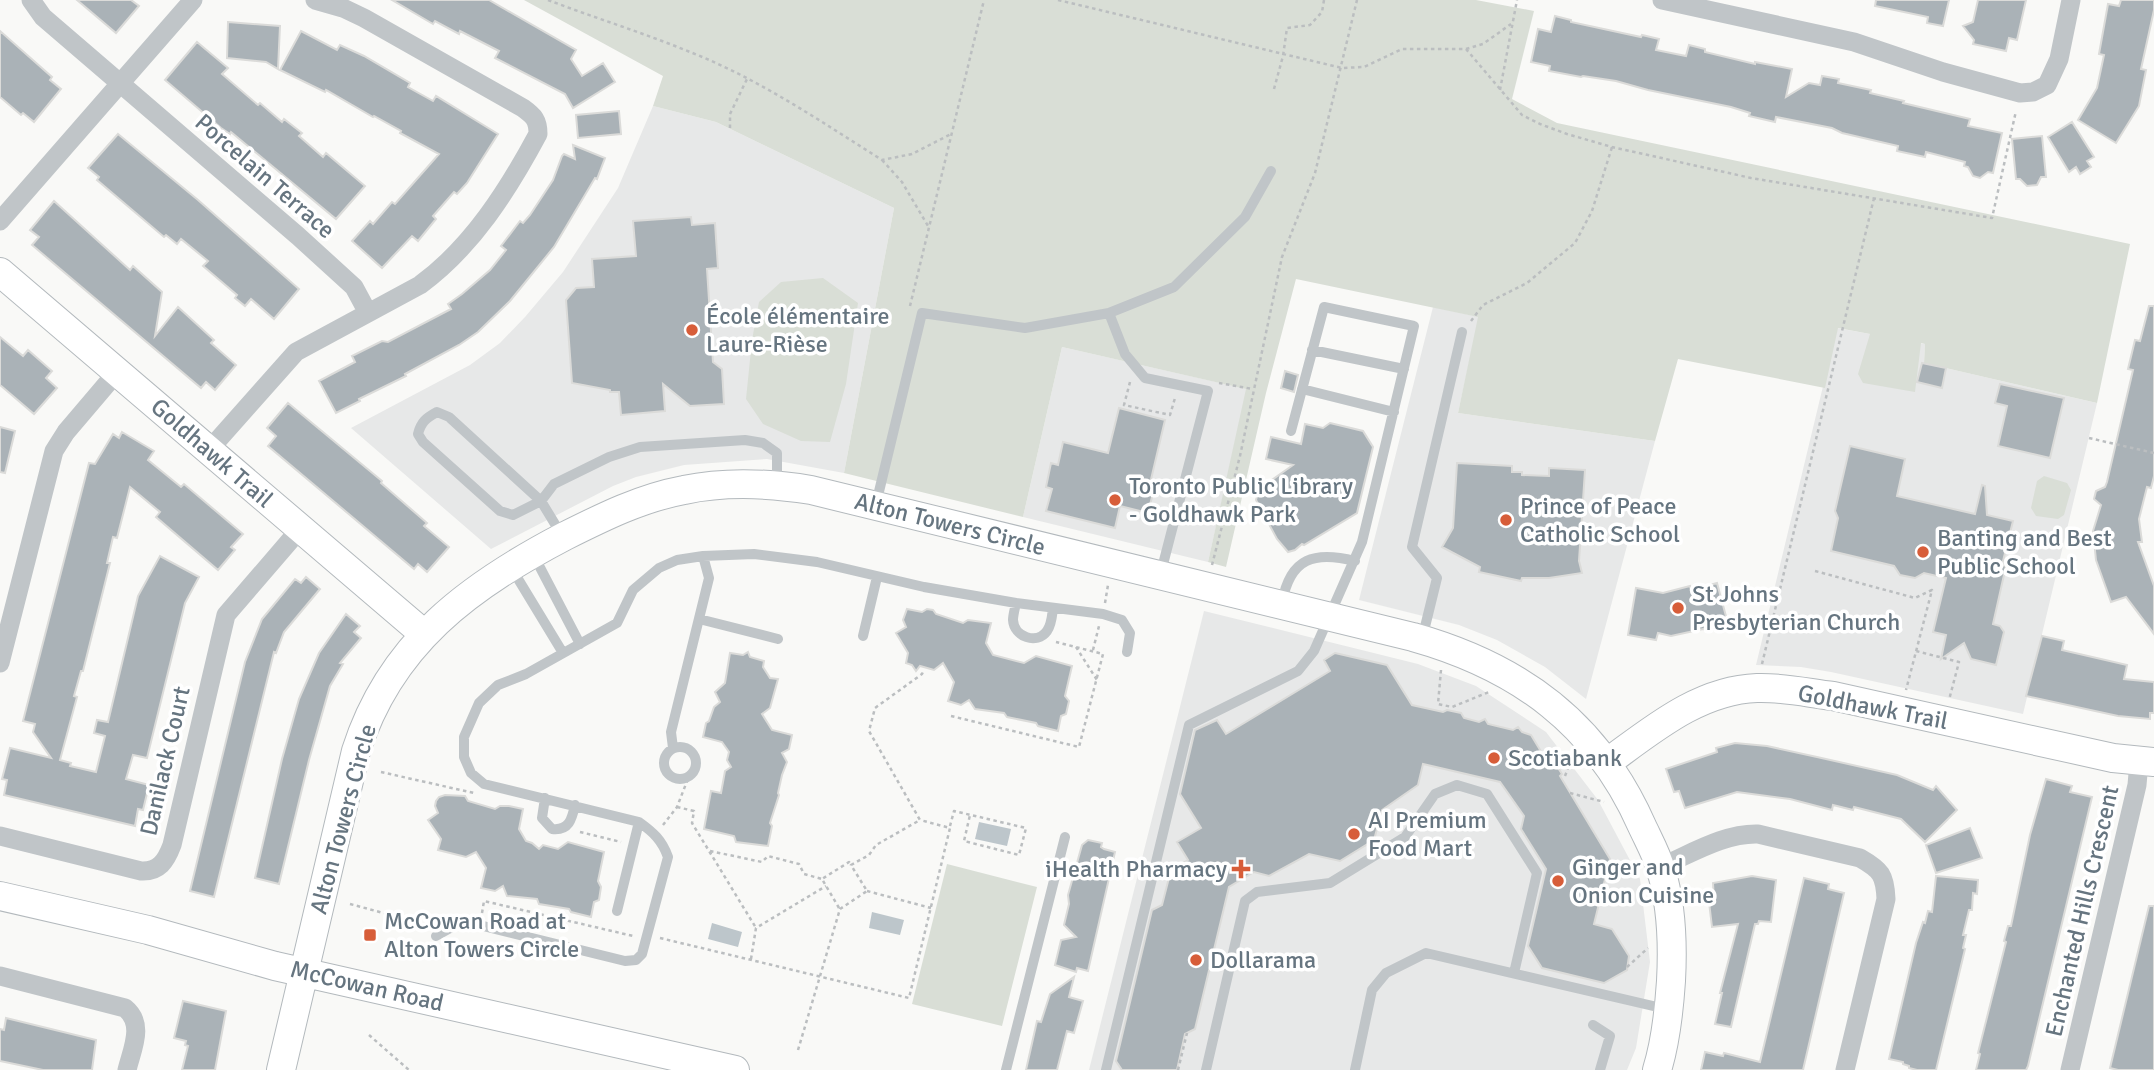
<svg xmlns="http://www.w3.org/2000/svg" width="2154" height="1070" viewBox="0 0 2154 1070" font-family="Signika,sans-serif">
	<rect width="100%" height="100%" fill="#f9f9f7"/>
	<path fill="#e7e8e8" d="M653,106L716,122L894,208L844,473L767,459L684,465L636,477L613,486L491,549L351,428L470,365L500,343L525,317L563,272L618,188Z
		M1433,307L1479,317L1458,413L1655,441L1586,699L1545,667L1497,640L1459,625L1359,600Z
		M1837,328L1925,344L1924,363L2097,403L2023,714L1831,672L1801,667L1756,665Z
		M1062,347L1247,389L1208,562L1023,517Z
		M1204,611L1418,664L1476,686L1546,732L1598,800L1640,879L1650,962L1636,1048L1627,1070H1089Z"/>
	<path fill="#d9ded6" d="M524,0H1476L1534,11L1512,99L1557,123L2130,244L2097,403L1924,363L1925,344L1921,343L1915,392L1863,383L1858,374L1870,334L1838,328L1825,388L1678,359L1655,441L1458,413L1478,317L1296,279L1266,393L1226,567L1208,562L1246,389L1062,347L1023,517L844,473L894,208L716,122L653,106L663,76Z
		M823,278L858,303L846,384L830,442L801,441L763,424L746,399L752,340L759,302L781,282Z
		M2044,476L2067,483L2071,490L2064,515L2058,519L2036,516L2031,508L2037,481Z
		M947,864L1037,887L1002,1026L912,1004Z"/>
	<path fill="#bdc6cb" d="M979,822L1011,829L1007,846L975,839Z
		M872,912L904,920L900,935L869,928Z
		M712,923L742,932L738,947L708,939Z"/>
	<path fill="#aab2b7" stroke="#dbdbd9" stroke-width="2" d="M77,0H131L139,6L116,33Z
		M392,0H489L576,50L571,59L582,76L603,63L615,82L573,108L565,94L495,58L499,51L460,31L459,34L435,21L433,24Z
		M1876,0H1949L1943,26L1927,23L1928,17L1875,6Z
		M1978,0H2026L2017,40L2009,38L2006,51L1973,44L1974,40L1963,26L1973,22Z
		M2121,0H2154V10L2141,69L2146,70L2139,106L2116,143L2078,120L2097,88L2104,55L2099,54L2108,4L2119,6Z
		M1555,16L1571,20V22L1641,37L1642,35L1659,39L1656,50L1686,56L1689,45L1705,49V52L1755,64V62L1792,69L1786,97L1809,83L1820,85L1822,76L1839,79L1838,83L1871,90L1870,93L1904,101L1903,103L1970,119L1968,126L2002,133L1993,173L1988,172L1980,178L1973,176L1968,167L1964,166L1965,162L1926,152L1925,157L1897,151L1898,146L1842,133L1832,128L1776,117L1775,122L1749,116L1750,113L1731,107L1648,90L1616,81L1583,76L1581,77L1549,71L1550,66L1531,62L1538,29L1551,32Z
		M228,22L280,26L278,69L266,62L227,58Z
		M0,31L52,77L50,80L61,89L34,122L23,113L21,115L0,97Z
		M301,31L337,50L340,45L364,56L410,83L408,87L433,101L436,96L498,134L467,183L457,194L454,192L433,216L436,219L418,241L412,236L382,268L352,241L370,221L373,224L392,202L395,204L439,154L400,133L401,131L374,116L373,117L326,90L325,92L280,70Z
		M197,42L228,68L222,74L258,105L260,103L282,122L284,119L302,133L299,136L323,157L326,153L365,186L336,219L231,132L230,134L221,128L165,80Z
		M619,111L621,134L578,138L576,115Z
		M2072,122L2094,157L2087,161L2091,167L2080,174L2076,167L2069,172L2048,137Z
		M118,134L198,200L299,289L274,319L251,299L245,306L235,298L237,295L203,266L208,261L181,239L177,244L166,235L164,237L97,180L99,177L88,168Z
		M2042,136L2046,177H2041L2037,185L2027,186L2020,179H2016L2012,139Z
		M573,145L605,158L597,179L595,178L554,247L510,301L478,332L459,345L405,374L406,376L359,399L360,401L336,413L319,381L355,362L352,356L382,341L388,342L451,309L448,304L462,294L490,270L506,250L501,246L520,221L523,223L530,215L553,180L562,156L564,154L575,159Z
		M54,201L130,270L133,266L162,292L155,336L178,307L214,340L211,343L236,365L215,390L206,382L201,388L32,245L39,237L30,230Z
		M691,217L692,225L715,223L718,268L707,269L713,362L722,369L724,404L690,406L663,384L665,411L621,415L619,392H610V390L572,383L566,300L576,288L594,287L592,259L636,256L633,221Z
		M2149,306H2154V476L2151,488L2147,487L2139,519L2142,542H2138L2154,586V634L2126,597L2111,602L2096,560L2093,531L2101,505L2094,499L2096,491L2105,487L2107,482L2133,370L2128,369L2135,340L2140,341Z
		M0,337L23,356L28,350L52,371L46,378L57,388L34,414L0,385Z
		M1922,363L1946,368L1942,388L1917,382Z
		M1285,371L1298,375L1294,392L1281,388Z
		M2000,384L2064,398L2050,458L1998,446L2007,406L1995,403Z
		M288,403L382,481L381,483L427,523L424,526L449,547L427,572L418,564L414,569L268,446L276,436L267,428Z
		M1119,408L1165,420L1149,488L1154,489L1148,513L1120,506L1115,528L1046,511L1052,489L1046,487L1051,463L1058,465L1063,442L1108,453Z
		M1330,423L1363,431L1373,447L1357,513L1304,545L1302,544L1295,550L1288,552L1277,539L1256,500L1259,489L1293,465L1266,459L1271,437L1301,444L1305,424L1323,428Z
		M0,427L15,431L5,473L0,472Z
		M122,432L154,451L148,460L181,487L184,484L243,534L231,547L235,550L218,570L156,517L160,512L130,487L117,538L113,537L107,563H110L83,671H81L74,696L77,697L60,760L71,763L70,766L96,772L105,736L94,733L97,720L108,722L138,596L160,556L199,577L185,603L147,758L133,755L126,779L149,785L143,810L138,809L135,826L4,795L7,780L2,779L10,748L51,758L33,732L35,724L23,721L89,463L95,464L113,434L119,438Z
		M1850,446L1905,459L1897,496L1975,514L1982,485L1985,486L1987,515L2013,521L2002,565L2006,566L1993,624L2000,626L2004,632L1996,665L1971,659L1964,643L1941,659L1946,635L1933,632L1946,578L1924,573L1915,578L1900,575L1894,566L1831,551L1838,518L1835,511Z
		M1457,463L1512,466V472H1522V475L1549,476V468L1585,470L1579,561L1582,573L1549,578H1522L1521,581L1479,572L1480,567L1442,547L1453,528Z
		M306,577L320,589L284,632L276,653L274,652L214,897L190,891L245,662L262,619L295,579L301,583Z
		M1717,583L1727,620L1716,630L1703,629L1671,636L1658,633L1656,640L1628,635L1636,588L1663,593L1690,586L1691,590Z
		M907,609L922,612L927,609L933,610L936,614L963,623L968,620L991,623L986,643L993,655L1024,663L1036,656L1072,666L1065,696L1069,701L1066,714L1061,716L1058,731L1038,726L1036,723L1007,717L1004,713L975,709L969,700L961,705L948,701L954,682L943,663L934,670L920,666L916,671L912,665L906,663L908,653L896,633L906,627L903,620Z
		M346,614L360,626L354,632L361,638L340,663L343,664L330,686L309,760L279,884L255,878L282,759L299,699L319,653Z
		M2042,636L2064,641L2062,650L2127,665L2124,679L2154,682V713H2150V719L2118,716L2026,696Z
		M748,652L750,657L764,661L763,667L770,678L778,679L770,708L762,714L772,730L792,735L789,749L782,753L787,762L782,775L778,793L779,795L770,823L772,826L768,846L736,842L734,836L704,829L711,791L721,793L725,771L731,767L727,760L729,752L722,742L703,737L706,723L709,721L714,707L720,702L715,692L725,683L730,653L743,655Z
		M1335,653L1387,665L1412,705L1443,712L1447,710L1461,713L1464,718L1479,722L1485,719L1488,724L1513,730L1518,727L1522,732L1531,735L1548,763L1553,760L1562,774L1560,776L1610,859L1594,924L1612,929L1629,956L1627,970L1604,983L1542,968L1528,946L1546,869L1521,829L1524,816L1500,782L1423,764L1418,785L1382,810L1374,840L1340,861L1309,854L1269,876L1254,872L1229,887L1195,1029L1185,1034L1177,1070H1122L1116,1061L1152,910L1162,905L1171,870L1188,860L1177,842L1201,828L1180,794L1195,730L1217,720L1226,734L1330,671L1324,660Z
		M1735,743L1767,746L1817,757L1897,775L1933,790L1936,786L1957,810L1925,842L1901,819L1854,807L1853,810L1833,805L1832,810L1790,799L1737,792L1685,808L1679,791L1674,792L1666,769L1717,752L1716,748Z
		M2046,779L2072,786L2070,792L2092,797L2028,1066L2026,1070H1976L1980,1054L1978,1053L2006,942L2004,941L2008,926H2011L2030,835Z
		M445,795L465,796L468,801L495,809L500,806H509L523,809L519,829L526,841L532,843L539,849L543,845L558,849L568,842L604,852L598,881L601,887L599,900L594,902L591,917L571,912L569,909L539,904L537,899L507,896L503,886L495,891L481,888L486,868L476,852L466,857L438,850L441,839L428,820L438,813L435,806L436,801L439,797Z
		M1970,828L1982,858L1936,873L1926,845Z
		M1088,840L1102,843L1101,847L1104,849L1115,852L1088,971L1077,968L1076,972L1055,965L1061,940L1076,937L1064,925L1069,904L1068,895L1082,845Z
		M1752,876L1776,880L1771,922L1759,921L1758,924H1755L1731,1027L1715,1024L1722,993H1720L1738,924L1712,927L1709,902L1714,901L1713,883Z
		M1936,876L1978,880L1977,894L1973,893L1972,910H1969L1963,935H1966L1963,948L1965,949L1936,1070H1917L1909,1068V1066L1903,1064V1062L1889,1059L1916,943L1923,922L1925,923L1928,911L1932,912Z
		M1804,878L1829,884L1828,889L1844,893L1803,1070H1701L1705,1052L1723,1056L1724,1053L1760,1062Z
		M2149,906H2154V1070H2118L2110,1068Z
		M1074,977L1069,997L1083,1001L1074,1033L1067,1031L1057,1070H1026L1037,1021L1041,1022L1050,994Z
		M183,1001L226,1011L215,1070H182L188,1046L185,1045L186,1041L174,1038Z
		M6,1018L96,1040L92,1070H43L0,1061V1029L4,1030Z"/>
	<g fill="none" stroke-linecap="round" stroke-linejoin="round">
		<defs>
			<path id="secondary" d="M0,272L424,634
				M1608,762C1652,730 1699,690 1757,688C1782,687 1808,693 1833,696L2113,758L2154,762
				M0,896L148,930L275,966L735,1070
				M281,1070L356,751C390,644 469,586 565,536C603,517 641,498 684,490C726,481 768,483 811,490L1413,637C1520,667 1597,724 1642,826C1649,841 1657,855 1661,870C1672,906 1673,944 1671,981C1669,1011 1666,1041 1657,1070"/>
		</defs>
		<use href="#secondary" stroke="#b3b9bd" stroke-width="30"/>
		<path stroke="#bbbec0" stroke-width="2.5" stroke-dasharray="3.5 3.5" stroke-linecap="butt" d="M548,0C595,18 644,33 690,52C759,79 820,121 882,160L912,154L951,134
			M1058,0L1342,68L1364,67L1402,49H1466L1522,115L1540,124L1567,134L1612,147L1751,178L1992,218L2016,111
			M1466,49L1483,44L1511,24
			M1274,89L1283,56L1287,28L1310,25L1322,12L1324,0
			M1500,90L1517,0
			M730,128V114L747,79
			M882,160L902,182L928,226
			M910,306L984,0
			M1471,321L1483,305L1527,283L1575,243L1592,211L1612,147
			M1130,382L1124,405L1170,415L1175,398
			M1219,383L1253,389
			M2089,438L2154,453
			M1190,510L1224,519
			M1212,565L1240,456L1282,257L1315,173L1357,0
			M1815,571L1915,598L1932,590L1906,690
			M1105,603L1108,585
			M1076,647L1097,680
			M1093,650L1099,626
			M1916,651L1959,662L1949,700
			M1762,664L1874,198
			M1441,670L1438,704L1452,707L1489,692
			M951,716L1079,747L1103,654L1056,642
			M381,772L474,793
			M1565,776L1570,763L1575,760
			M1570,793L1604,802
			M677,807L694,811L692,823L756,928
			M663,825L677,807L689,776
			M950,826L954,811L1026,828L1019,855L964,841L970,815
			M580,832L621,842
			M710,851L762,862L768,856L799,864L804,874L822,879
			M867,891L931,908
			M350,904L428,925
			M839,908L822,879L849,862L851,865
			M482,913L484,901L633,936
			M660,938L909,998L950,828L920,820
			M751,959L756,928L826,886
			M1627,967L1648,948
			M369,1035L409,1070
			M798,1050L840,909L867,891L851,865L869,855L876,845L920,820L869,731L875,708L922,674L924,670
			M1178,1070L1187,1033"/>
		<path stroke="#c0c5c8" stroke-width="10" d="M1109,313L1125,354L1145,378L1208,391L1161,572
			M1312,350L1404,369
			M1302,389L1394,412
			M876,504L922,313L1025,328L1109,313L1174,287L1245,217L1271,171
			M561,534L541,501L449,417L437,412C426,418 421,422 418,434L423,442L500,511L513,515L541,501L554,484L609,457L640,447L745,440L763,443L777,453V485
			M533,554L580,644
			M512,569L563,653
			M1016,603C1015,608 1013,615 1013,620C1014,637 1037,645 1047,631C1052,624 1052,615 1053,608
			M1282,603C1290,557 1315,551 1355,561
			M699,619L778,639
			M863,636L877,577
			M1422,639L1437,578L1412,547L1462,332
			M664 763a16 16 0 1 1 32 0a16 16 0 1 1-32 0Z
			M673,748L671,732L709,578L703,556
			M545,798L542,818L552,829C569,831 572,819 575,805
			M617,911L639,822
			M436,936L463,921L625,961L636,960L642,954L668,857C662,840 653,832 639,822L484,784L471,773L464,757V737L479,703L498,685L526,674L617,623L633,590L659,568L677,560L703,556L754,554L817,562L924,587L1016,603L1103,614L1122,620L1130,633L1127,652
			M1593,1025L1610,1036L1600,1070
			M1006,1070L1065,837
			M1106,1070L1189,725L1298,671L1314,651L1362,542L1414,326L1324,307L1291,431
			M1206,1070L1245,901L1257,892L1330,883L1405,837L1435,794L1457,785L1487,794L1537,873L1514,973
			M1355,1070L1372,990L1386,973L1426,953L1666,1009"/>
		<path stroke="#c0c5c8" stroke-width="19" d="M31,0L43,17L298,236L354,287L368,313
			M1662,0L1854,42L1943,72L2020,93L2033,92L2047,85L2059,59L2071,0
			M0,221L193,0
			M209,450L296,352L420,285C472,247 508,190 538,134C538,120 534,116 523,108L364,18L343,8L315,0
			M0,663L54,451L66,432L117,372
			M0,836L141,871C159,872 166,861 172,845L226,615L300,529
			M1660,867C1691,854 1724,833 1758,834L1860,858C1881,870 1885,875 1886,899L1845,1070
			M0,976L125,1008C145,1024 132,1049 127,1070
			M2070,1070L2137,785L2139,762"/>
		<use href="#secondary" stroke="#fff" stroke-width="28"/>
	</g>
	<g fill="#d75d39" stroke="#fff" stroke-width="2.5">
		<circle cx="692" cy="330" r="7"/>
		<circle cx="1115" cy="500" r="7"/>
		<circle cx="1506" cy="520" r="7"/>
		<circle cx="1923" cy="552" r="7"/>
		<circle cx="1678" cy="608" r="7"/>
		<circle cx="1494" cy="758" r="7"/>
		<circle cx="1354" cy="834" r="7"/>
		<path d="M1237.5 858.5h7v7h7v7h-7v7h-7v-7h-7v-7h7z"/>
		<circle cx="1558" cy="881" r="7"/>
		<rect x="363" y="928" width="14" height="14" rx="3.5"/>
		<circle cx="1196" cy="960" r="7"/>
	</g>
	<g text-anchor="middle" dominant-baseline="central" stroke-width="7" stroke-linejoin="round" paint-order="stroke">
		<g font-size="24" fill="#667580" stroke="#fff">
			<text transform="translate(265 176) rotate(41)">Porcelain Terrace</text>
			<text transform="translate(212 453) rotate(41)">Goldhawk Trail</text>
			<text transform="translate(950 524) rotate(14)">Alton Towers Circle</text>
			<text transform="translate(1873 707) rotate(11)">Goldhawk Trail</text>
			<text transform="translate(165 761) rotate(-77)">Danilack Court</text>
			<text transform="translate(343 819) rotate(-75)">Alton Towers Circle</text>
			<text transform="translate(2082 911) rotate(-77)">Enchanted Hills Crescent</text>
			<text transform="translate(367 986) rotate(13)">McCowan Road</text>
		</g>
		<g font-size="24" fill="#667580" stroke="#fff" text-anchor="start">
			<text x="706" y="316">École élémentaire<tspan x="706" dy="28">Laure-Rièse</tspan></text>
			<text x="1129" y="486">Toronto Public Library<tspan x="1129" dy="28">- Goldhawk Park</tspan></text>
			<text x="1520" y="506">Prince of Peace<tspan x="1520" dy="28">Catholic School</tspan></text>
			<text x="1937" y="538">Banting and Best<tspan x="1937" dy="28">Public School</tspan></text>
			<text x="1692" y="594">St Johns<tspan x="1692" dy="28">Presbyterian Church</tspan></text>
			<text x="1508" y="758">Scotiabank</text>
			<text x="1368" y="820">AI Premium<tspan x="1368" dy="28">Food Mart</tspan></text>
			<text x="1572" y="867">Ginger and<tspan x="1572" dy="28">Onion Cuisine</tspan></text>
			<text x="1227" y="869" text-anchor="end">iHealth Pharmacy</text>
			<text x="384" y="921">McCowan Road at<tspan x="384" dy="28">Alton Towers Circle</tspan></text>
			<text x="1210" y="960">Dollarama</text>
		</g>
	</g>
</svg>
